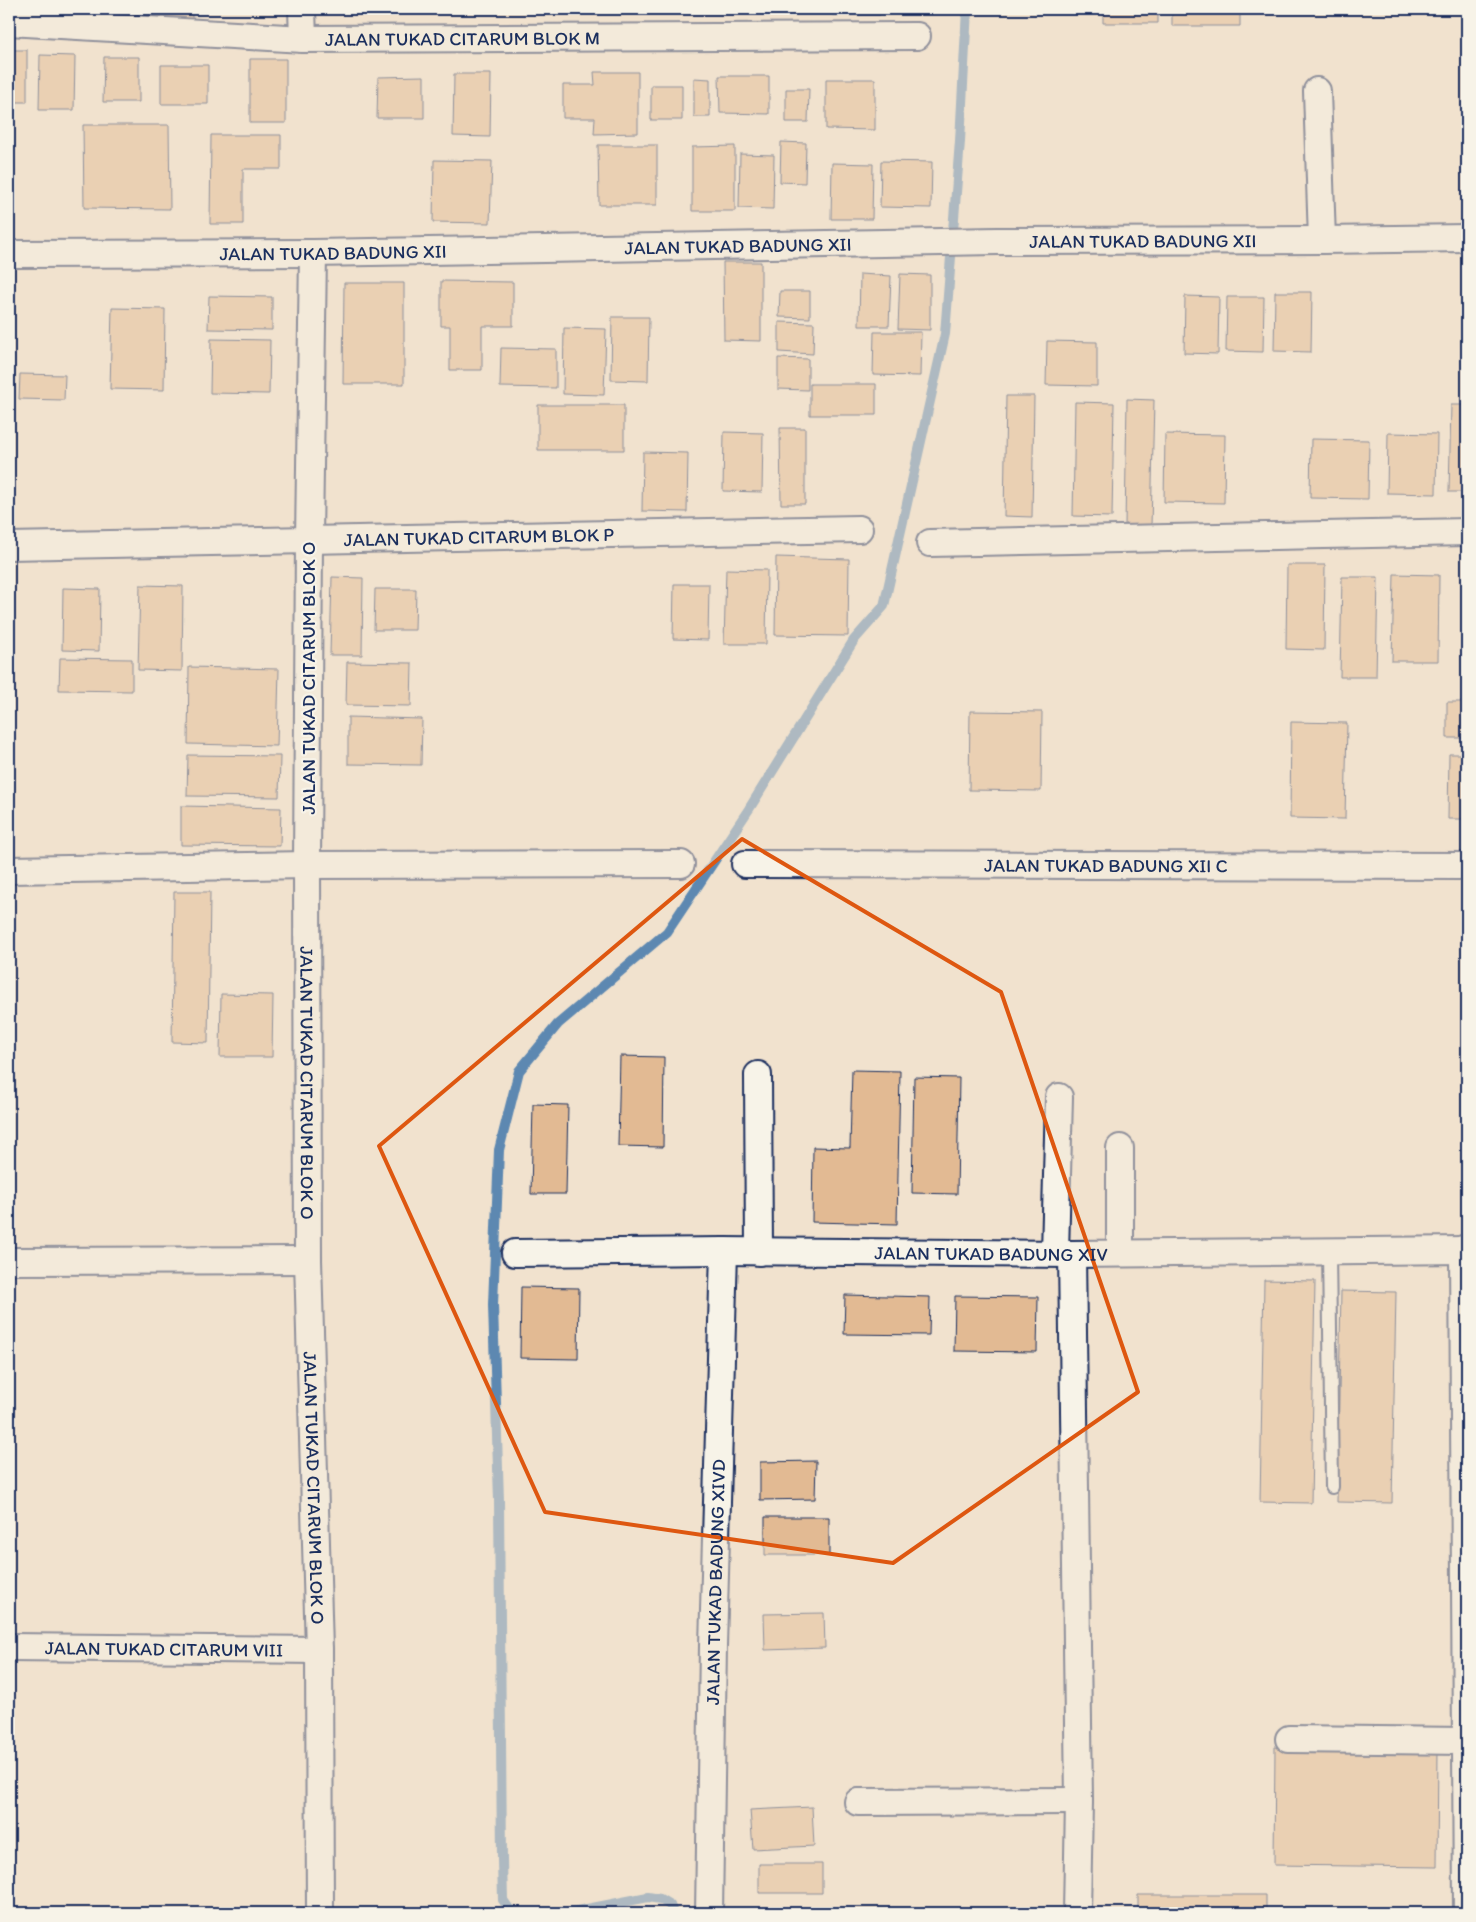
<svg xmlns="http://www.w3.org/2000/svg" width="1476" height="1922" viewBox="0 0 1476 1922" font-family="Itim,sans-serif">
	<rect width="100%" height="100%" fill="#f1e2ce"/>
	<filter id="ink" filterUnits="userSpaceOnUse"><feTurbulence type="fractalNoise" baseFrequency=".02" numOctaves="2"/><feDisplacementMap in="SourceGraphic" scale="10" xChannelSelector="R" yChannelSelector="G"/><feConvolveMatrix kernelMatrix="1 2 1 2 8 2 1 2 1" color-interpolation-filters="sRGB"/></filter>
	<g filter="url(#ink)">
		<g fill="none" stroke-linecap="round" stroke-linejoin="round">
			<path stroke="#5d88b1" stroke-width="10" d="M512,1913L503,1900L502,1860L499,1501L493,1305L499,1150L519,1071L558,1024L667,932L749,809L854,640L884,606L945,334L960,141L967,9
				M567,1913L648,1897L660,1899L670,1905L673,1913"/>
		</g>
		<path fill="#e2ba93" stroke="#1b2f5e" d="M109,9H138L137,22L109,21Z
			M147,9H192V21L147,20Z
			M399,9H435V10Z
			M832,9H880V15H832Z
			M1103,9H1158V23H1103Z
			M1172,9H1240V26H1172Z
			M9,50H27V102H9Z
			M40,55L75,56L74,110H39Z
			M104,57H139V102H103Z
			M250,59H286V123H250Z
			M161,65H208V104H161Z
			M594,72H638V133L594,134L595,118H563V85H595Z
			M454,74H491L490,137L453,136Z
			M424,76V118H377L378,77Z
			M719,76H769V114L720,113Z
			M694,78L710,79V117H694Z
			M826,79H875V130L826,129Z
			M651,85H682V120H651Z
			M786,89H809L808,122H786Z
			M83,125H169L170,209L84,208Z
			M211,135H281V169H243V224H210Z
			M781,142L806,143L805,183L780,182Z
			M598,145H657V205H599Z
			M735,146V211H692V147Z
			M740,154L774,155L773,209L739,208Z
			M434,160L492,161L490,223L433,222Z
			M881,161L932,162L931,208L880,207Z
			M832,163L873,164L872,219H831Z
			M723,262H761V341L724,340Z
			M860,274L891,276L889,326H859Z
			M900,274L930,275V330L898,329Z
			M441,281L513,282V326H482V370H450V326H441Z
			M344,283H404V384H343Z
			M780,291H810V318L779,317Z
			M1275,292H1312L1311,352L1274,351Z
			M209,296L272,297V330L208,329Z
			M1185,296L1219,297L1218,354L1184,353Z
			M1227,297H1264L1263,352L1226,351Z
			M112,308L165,309L164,390L110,389Z
			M612,317H649L648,381L611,380Z
			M779,322L814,323L813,354L779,352Z
			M564,328L606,329L604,395L563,394Z
			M874,332H921L920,376L873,375Z
			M211,339L270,340L269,394L210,393Z
			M1047,341L1097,342V386L1046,385Z
			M501,348L556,349V388L500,387Z
			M778,358L808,359V390L778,389Z
			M20,374L65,375L64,400L19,399Z
			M810,384H876V415H810Z
			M1006,396H1034L1032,517L1004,516Z
			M1127,399L1154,400L1151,527L1125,526Z
			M1075,402L1114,403L1112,517L1073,516Z
			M538,405H624V450H538Z
			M1451,405H1467V492H1449Z
			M780,428H805V504H781Z
			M724,432L763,433L762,492L723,491Z
			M1388,433L1437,434L1436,494L1387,493Z
			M1165,434L1225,435L1224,503L1164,502Z
			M1311,439L1369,440L1368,499L1310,498Z
			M643,452L688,453L687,512L642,511Z
			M776,557L849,559L848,636L775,635Z
			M1287,565H1325L1324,650L1286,649Z
			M726,569L767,570L766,644H724Z
			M1394,574L1439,575L1438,661H1392Z
			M332,577L363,578L362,655H330Z
			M1342,577H1378L1376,677H1340Z
			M674,584H709L708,640L673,639Z
			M140,585L183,586L182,671L138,670Z
			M63,588L100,589L99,651L62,650Z
			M375,589H416L415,630H374Z
			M60,658L132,659V691L59,690Z
			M347,662L412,663L411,706L346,705Z
			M189,667L279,669L277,746L188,744Z
			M1447,702H1467V738H1447Z
			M970,711L1042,712L1041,791L969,790Z
			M348,717L422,719L421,765L348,764Z
			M1291,722L1347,723L1345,819L1290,818Z
			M1449,754H1467V819H1448Z
			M188,755L280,756L279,797L187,796Z
			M181,806L281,808L280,846L181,845Z
			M174,892H210L208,1043L172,1042Z
			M221,994L273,995L272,1057H220Z
			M620,1056L664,1057L663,1147L618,1146Z
			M852,1070L900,1071L897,1224L812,1222L813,1147L850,1148Z
			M914,1077L959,1078L957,1194L912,1193Z
			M533,1104L568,1105L566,1194H531Z
			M1264,1280L1315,1281L1311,1503L1260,1502Z
			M521,1287L579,1288L578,1359L520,1358Z
			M1341,1291L1396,1292L1392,1503L1337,1502Z
			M845,1295L930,1297L929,1335L844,1334Z
			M955,1296L1038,1297L1037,1352L954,1351Z
			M816,1461L815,1499L760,1500V1462Z
			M765,1517H829V1555H765Z
			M824,1613L825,1648L765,1650L764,1614Z
			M1275,1747L1438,1748L1437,1867L1274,1865Z
			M812,1807L814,1846L753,1849L750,1810Z
			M759,1864H822V1893H759Z
			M1138,1895H1266V1913H1138Z"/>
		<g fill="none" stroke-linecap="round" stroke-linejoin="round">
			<defs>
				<path id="lane" d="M1329,1251L1332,1487"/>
				<g id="street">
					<path d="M302,9L303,39"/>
					<path id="s1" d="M9,22L303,39L917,36"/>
					<path d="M1317,91L1322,240"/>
					<path id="s2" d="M313,253L309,539L307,865L308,1260L319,1650L320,1913"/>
					<path id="s3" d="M9,254L313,253L997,241L1322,240L1467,238"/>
					<path d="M930,543L1467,532"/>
					<path id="s4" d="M9,546L859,529"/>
					<path id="s5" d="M745,864L1467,866"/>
					<path d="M9,870L307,865L681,864"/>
					<path d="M758,1075L759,1252"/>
					<path d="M1463,1249L1467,1913"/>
					<path id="s6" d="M515,1253L724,1251L1072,1254L1467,1250"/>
					<path d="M1055,1253L1059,1097"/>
					<path d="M1120,1253V1148"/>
					<path d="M1072,1254L1079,1801L1077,1913"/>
					<path d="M9,1261L308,1260"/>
					<path id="s7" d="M9,1647L319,1650"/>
					<path d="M1289,1739L1466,1741"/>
					<path d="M858,1802L1079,1801"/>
					<path id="s8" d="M709,1913L713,1646L724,1251"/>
				</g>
			</defs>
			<use href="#lane" stroke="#1b2f5e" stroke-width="16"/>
			<use href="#street" stroke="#1b2f5e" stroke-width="30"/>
			<use href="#lane" stroke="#f7f3e8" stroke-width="12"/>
			<use href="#street" stroke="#f7f3e8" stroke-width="26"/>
		</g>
	</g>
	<path d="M0 0H1476V1922H0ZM742,839L1001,992L1138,1392L893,1563L545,1512L379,1146Z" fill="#f1e2ce" fill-opacity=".55" fill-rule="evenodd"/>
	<path fill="none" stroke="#de5710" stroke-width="4" stroke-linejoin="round" d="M742,839L1001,992L1138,1392L893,1563L545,1512L379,1146Z"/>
	<g text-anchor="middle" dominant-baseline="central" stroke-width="4.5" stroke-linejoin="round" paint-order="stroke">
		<g font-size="19" fill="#1b2f5e" stroke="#f7f3e8">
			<text stroke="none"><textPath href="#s1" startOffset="454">JALAN TUKAD CITARUM BLOK M</textPath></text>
			<text stroke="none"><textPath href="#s3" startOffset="1134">JALAN TUKAD BADUNG XII</textPath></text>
			<text stroke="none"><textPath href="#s3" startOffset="729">JALAN TUKAD BADUNG XII</textPath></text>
			<text stroke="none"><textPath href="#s3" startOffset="324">JALAN TUKAD BADUNG XII</textPath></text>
			<text stroke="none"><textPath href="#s4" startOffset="470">JALAN TUKAD CITARUM BLOK P</textPath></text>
			<text transform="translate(308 678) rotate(-90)">JALAN TUKAD CITARUM BLOK O</text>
			<text stroke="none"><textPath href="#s5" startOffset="361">JALAN TUKAD BADUNG XII C</textPath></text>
			<text stroke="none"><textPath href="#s2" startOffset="830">JALAN TUKAD CITARUM BLOK O</textPath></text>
			<text stroke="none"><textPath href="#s6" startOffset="476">JALAN TUKAD BADUNG XIV</textPath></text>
			<text stroke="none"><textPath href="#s2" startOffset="1235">JALAN TUKAD CITARUM BLOK O</textPath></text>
			<text stroke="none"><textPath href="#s8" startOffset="331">JALAN TUKAD BADUNG XIVD</textPath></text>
			<text stroke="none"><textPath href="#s7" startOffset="155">JALAN TUKAD CITARUM VIII</textPath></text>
		</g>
	</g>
	<rect width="1476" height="1922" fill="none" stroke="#f7f3e8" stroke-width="30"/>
	<rect x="15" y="15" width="1446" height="1892" fill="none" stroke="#1b2f5e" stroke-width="2" filter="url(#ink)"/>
</svg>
